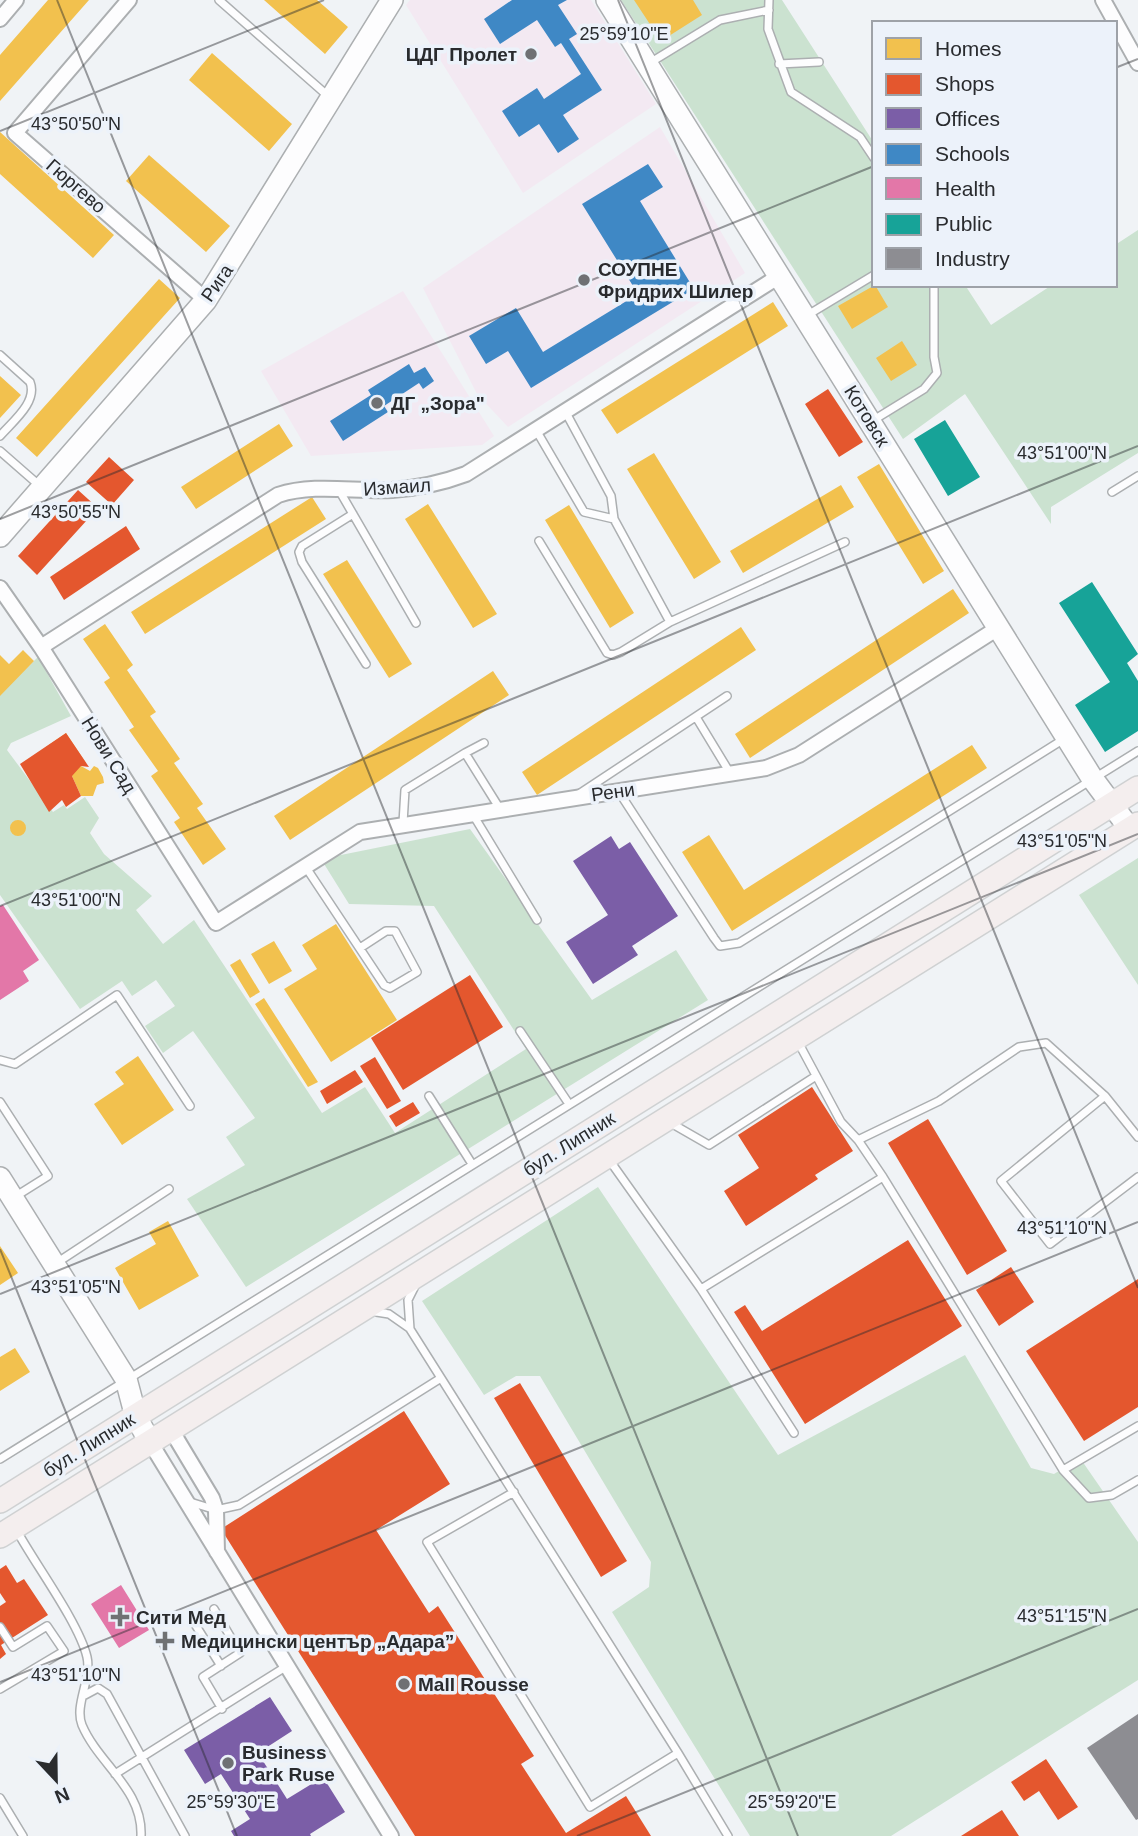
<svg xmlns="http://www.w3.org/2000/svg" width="1138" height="1836" viewBox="0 0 1138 1836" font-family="Arial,sans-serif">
	<rect width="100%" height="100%" fill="#f0f3f6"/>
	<path fill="#f3e9f2" d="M410,0H591L656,104L523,193L406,5Z
		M660,127L745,273L508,427L477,394L423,288Z
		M403,291L494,436L482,445L311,456L261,371Z"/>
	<path fill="#cbe2d0" d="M621,0H782L874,143V285H965L991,325L1052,285H1115V245L1138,230V453L1051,507V524L965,394L903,439Z
		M38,657L71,716L11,743L7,750L53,812L64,805L67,809L85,797L99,818L90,833L104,854L152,896L136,910L163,944L194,920L322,1113L365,1087L395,1133L526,1049L434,906L349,904L321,859L470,829L592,1000L676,950L708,1000L246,1287L187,1199L245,1165L226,1137L255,1118L193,1031L163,1053L145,1026L175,1006L156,980L132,996L122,981L80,1009L0,895V694Z
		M1138,858V985L1079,895Z
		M598,1187L778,1455L965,1355L1031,1468L1054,1474L1080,1458L1138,1542V1680L891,1836H750L612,1612L649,1587L651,1562L540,1376H516L484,1395L422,1301Z"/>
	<path fill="#f2c14e" d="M48,0H89L0,101V55Z
		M264,0H317L348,27L325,54Z
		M634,0H693L702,15L661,41Z
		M212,53L292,124L269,151L189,80Z
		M0,132L114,235L93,258L0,174Z
		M149,155L230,226L206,252L126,181Z
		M159,279L180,298L37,457L16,438Z
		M875,285L888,307L852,329L838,306Z
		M773,302L788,326L617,434L601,410Z
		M902,341L917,365L891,381L876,358Z
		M0,376L21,395L0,418Z
		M279,424L293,446L196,509L181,487Z
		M654,453L721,562L694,579L627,469Z
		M879,464L944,571L923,584L857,477Z
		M841,485L854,507L743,573L730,551Z
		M312,497L326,519L145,634L131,612Z
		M428,504L497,614L473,628L405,519Z
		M569,505L634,613L610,628L545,520Z
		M347,560L412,664L389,678L323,574Z
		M953,589L969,613L750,758L735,734Z
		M105,624L133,665L127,670L156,712L150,716L180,759L174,763L203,804L197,808L226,849L203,865L174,822L180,818L151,776L158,771L129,730L134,727L104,682L110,678L83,639Z
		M741,627L756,650L537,795L522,772Z
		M23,650L34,661L0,696V655L9,664Z
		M493,671L509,695L290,840L274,816Z
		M66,733L86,763L81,766L90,771L94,766L98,768L103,777L104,783L97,785L93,796H81L72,776L59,773L52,765L46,747Z
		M972,745L987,768L732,931L682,852L709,835L744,890Z
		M10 828a8 8 0 1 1 16 0a8 8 0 1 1-16 0Z
		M336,924L397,1020L331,1062L284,989L317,969L302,945Z
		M274,941L292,971L269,984L251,954Z
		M240,959L260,992L250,998L230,965Z
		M264,998L318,1082L308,1087L255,1004Z
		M138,1056L174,1110L122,1145L94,1104L124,1084L115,1072Z
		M168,1221L199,1276L139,1310L115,1268L156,1244L149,1232Z
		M0,1246L18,1273L0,1285Z
		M15,1348L30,1372L0,1391V1357Z"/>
	<path fill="#e4572e" d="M828,389L863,442L839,457L805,404Z
		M109,457L134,480L112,505L86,482Z
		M78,490L98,508L37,575L18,556Z
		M126,526L140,549L64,600L50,577Z
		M66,733L89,767L81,766L72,776L81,796L66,807L62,800L49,812L20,764Z
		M470,975L503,1027L403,1090L371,1038Z
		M375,1057L401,1101L387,1109L360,1066Z
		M355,1070L363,1082L327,1104L320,1091Z
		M812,1087L853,1151L815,1175L818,1179L746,1226L724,1191L759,1168L738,1135Z
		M413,1102L420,1113L396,1127L389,1116Z
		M928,1119L1007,1251L967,1275L888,1143Z
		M908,1240L962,1326L805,1424L734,1312L745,1305L762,1331Z
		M1011,1267L1034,1302L999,1326L976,1290Z
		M1138,1279V1407L1084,1441L1026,1351Z
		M520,1383L627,1561L601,1577L494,1398Z
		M404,1411L450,1484L376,1530L429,1613L438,1606L534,1756L521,1764L566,1833L626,1796L651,1836H415L221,1529Z
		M6,1565L17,1583L24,1579L48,1615L1,1645L6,1654L0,1659V1606L6,1602L0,1593V1569Z
		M1046,1759L1078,1807L1058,1820L1039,1791L1024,1801L1011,1782Z
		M1002,1810L1019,1836H961Z"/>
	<path fill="#7b5ea7" d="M611,836L619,849L630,842L678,916L632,946L638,955L593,984L566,942L608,915L573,861Z
		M270,1697L292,1731L258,1753L287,1799L323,1777L345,1812L310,1834L311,1836H234L231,1831L250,1819L221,1774L205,1784L184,1750Z"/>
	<path fill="#3f88c5" d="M512,0H567L558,5L577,34L569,39L602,90L563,115L579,139L558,153L539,124L519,137L502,111L537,88L544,99L581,74L561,43L555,47L537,20L500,44L484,19Z
		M648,164L663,187L640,201L694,289L531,388L508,351L486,364L469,336L516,308L543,352L638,294L582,204Z
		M409,364L414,373L425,367L434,381L423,389L419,383L384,406L388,412L343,441L330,421L371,395L368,390Z"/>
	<path fill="#e377a8" d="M3,905L39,960L23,971L29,981L0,1000V906Z
		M121,1585L149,1630L119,1648L91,1604Z"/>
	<path fill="#17a398" d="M945,420L980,477L948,496L914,439Z
		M1092,582L1138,654L1127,663L1138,681V731L1105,752L1075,705L1110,682L1059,603Z"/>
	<path fill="#8d8d92" d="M1138,1714V1819L1136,1820L1087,1748Z"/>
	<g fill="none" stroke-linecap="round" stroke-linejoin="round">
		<defs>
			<path id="lane" d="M219,0L328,96
				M769,0L768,29L791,92L860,137L874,158
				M648,64L720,20L769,10
				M779,64L819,62
				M806,316L874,275
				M0,355L30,382C38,402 12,422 0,436
				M565,411L611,496L614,519L670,622L845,542
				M872,421L924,389L937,373L934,357V285
				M536,430L584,512L614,519
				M0,451L40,486
				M339,490L416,623
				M1112,492L1138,476
				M353,514L302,546L299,552L302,562L366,664
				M539,541L607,653L613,655L621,652L670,622
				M696,717L730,773
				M465,753L484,743
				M619,792L714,938L720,946L739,943L1064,739
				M579,794L727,696
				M472,813L537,920
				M403,823L405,790L465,753L500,809
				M305,866L384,985L390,988L417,972L395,931H386L360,948
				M520,1031L569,1104
				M797,1040L841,1122L858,1140L883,1177L1063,1470L1138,1426
				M0,1060L15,1064L117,995L190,1106
				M429,1096L472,1164
				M1105,1096L1001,1181L1050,1244L1138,1177
				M0,1102L48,1176L13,1198
				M669,1122L709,1145L816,1076
				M858,1140L939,1101L1019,1047L1046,1043L1105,1096L1138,1137
				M610,1161L701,1289L794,1433
				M58,1262L169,1189
				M416,1284L408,1300L410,1329L678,1753L728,1836
				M701,1289L883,1177
				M370,1311L389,1314L409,1328
				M0,1459L1138,751
				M1063,1470L1089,1498L1112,1495L1138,1480
				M514,1492L427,1542L590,1807L678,1753
				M190,1502L216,1510L239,1505L441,1378
				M17,1531C35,1564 79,1623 87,1657C92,1679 74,1705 82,1725C99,1765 143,1789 141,1836
				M214,1609L240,1653L203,1677L222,1709
				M193,1621L221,1666
				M0,1627L13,1647L47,1626L64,1651L0,1689
				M85,1695L98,1688L107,1694L185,1836
				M115,1774L287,1666
				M0,1798L23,1836"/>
			<path id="street" d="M129,0L15,133L206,300
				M1103,0L1138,63
				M0,19L16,0
				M0,588L41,647L216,923L360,832L766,768L799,755L998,628
				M41,647L278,495C315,483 354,492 392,490C418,488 442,483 466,474L781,275
				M170,1428L212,1498L216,1510L217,1552
				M150,1442L391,1836"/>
			<path id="secondary" d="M607,0L1092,778L1130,829
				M0,536L206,300L392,0
				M0,1178L126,1379L136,1417L150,1442"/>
			<path id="primary" d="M0,1501L1138,788
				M0,1536L1138,824"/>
		</defs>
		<use href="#lane" stroke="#acafb1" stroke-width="10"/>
		<use href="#street" stroke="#acafb1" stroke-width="18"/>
		<use href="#secondary" stroke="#acafb1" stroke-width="24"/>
		<use href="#primary" stroke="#cfd1d2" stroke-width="26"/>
		<use href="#lane" stroke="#fdfdfe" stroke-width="7"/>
		<use href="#street" stroke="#fdfdfe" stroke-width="14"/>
		<use href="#secondary" stroke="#fdfdfe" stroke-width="21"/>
		<use href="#primary" stroke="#f4eeee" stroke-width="23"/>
	</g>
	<path fill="none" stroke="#292b2e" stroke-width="2" stroke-opacity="0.45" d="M57,0L798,1836M618,0L1138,1288M1115,68L1138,59M0,131L324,0M0,519L874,166M0,906L1138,446M0,1249L237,1836M0,1294L1138,834M0,1682L1138,1222M577,1836L1138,1609"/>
	<g fill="#6f7174" stroke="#ecf2fa" stroke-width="2.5">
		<circle cx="531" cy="54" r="7"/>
		<circle cx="584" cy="280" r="7"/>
		<circle cx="377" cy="403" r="7"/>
		<path d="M116.5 1606.5h7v7h7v7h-7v7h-7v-7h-7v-7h7z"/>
		<path d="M161.5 1630.5h7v7h7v7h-7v7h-7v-7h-7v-7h7z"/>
		<circle cx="404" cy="1684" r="7"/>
		<circle cx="228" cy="1763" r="7"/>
	</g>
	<g text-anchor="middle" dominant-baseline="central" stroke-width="7" stroke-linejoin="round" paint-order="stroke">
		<g font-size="19" font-weight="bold" fill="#292b2e" stroke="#ecf2fa" text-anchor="start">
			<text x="517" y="54" text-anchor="end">ЦДГ Пролет</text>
			<text x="598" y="269">СОУПНЕ<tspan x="598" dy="22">Фридрих Шилер</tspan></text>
			<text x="391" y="403">ДГ „Зора"</text>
			<text x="136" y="1617">Сити Мед</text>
			<text x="181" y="1641">Медицински център „Адара”</text>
			<text x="418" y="1684">Mall Rousse</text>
			<text x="242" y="1752">Business<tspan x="242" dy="22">Park Ruse</tspan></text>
		</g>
		<g font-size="19" fill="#292b2e" stroke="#ecf2fa">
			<text transform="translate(76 186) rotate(41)">Гюргево</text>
			<text transform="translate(217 283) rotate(-55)">Рига</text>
			<text transform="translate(867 416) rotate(58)">Котовск</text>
			<text transform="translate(397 487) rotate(-4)">Измаил</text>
			<text transform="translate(109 755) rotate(58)">Нови Сад</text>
			<text transform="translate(613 792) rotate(-8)">Рени</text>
			<text transform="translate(569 1144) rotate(-32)">бул. Липник</text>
			<text transform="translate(89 1445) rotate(-32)">бул. Липник</text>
		</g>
	</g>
	<g font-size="18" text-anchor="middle" fill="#292b2e" stroke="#ecf2fa" stroke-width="7" stroke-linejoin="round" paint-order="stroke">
		<text x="624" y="40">25°59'10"E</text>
		<text x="76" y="130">43°50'50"N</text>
		<text x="1062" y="459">43°51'00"N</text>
		<text x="76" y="518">43°50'55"N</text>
		<text x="1062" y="847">43°51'05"N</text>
		<text x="76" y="906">43°51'00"N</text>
		<text x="1062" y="1234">43°51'10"N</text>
		<text x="76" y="1293">43°51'05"N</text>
		<text x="1062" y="1622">43°51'15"N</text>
		<text x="76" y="1681">43°51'10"N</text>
		<text x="231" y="1808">25°59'30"E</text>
		<text x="792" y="1808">25°59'20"E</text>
	</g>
	<rect x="872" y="21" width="245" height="266" fill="#ecf2fa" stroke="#9ea2a8" stroke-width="2"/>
	<rect x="886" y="38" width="35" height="21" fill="#f2c14e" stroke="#9ea2a8" stroke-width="2"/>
	<text x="935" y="56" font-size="21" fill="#292b2e">Homes</text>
	<rect x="886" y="74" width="35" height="21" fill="#e4572e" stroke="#9ea2a8" stroke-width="2"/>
	<text x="935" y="91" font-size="21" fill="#292b2e">Shops</text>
	<rect x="886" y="108" width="35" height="21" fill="#7b5ea7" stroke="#9ea2a8" stroke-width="2"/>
	<text x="935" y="126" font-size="21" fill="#292b2e">Offices</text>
	<rect x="886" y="144" width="35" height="21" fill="#3f88c5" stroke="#9ea2a8" stroke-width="2"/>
	<text x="935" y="161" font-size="21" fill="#292b2e">Schools</text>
	<rect x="886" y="178" width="35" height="21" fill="#e377a8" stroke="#9ea2a8" stroke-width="2"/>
	<text x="935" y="196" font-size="21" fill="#292b2e">Health</text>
	<rect x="886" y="214" width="35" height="21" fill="#17a398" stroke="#9ea2a8" stroke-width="2"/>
	<text x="935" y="231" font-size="21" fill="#292b2e">Public</text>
	<rect x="886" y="248" width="35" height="21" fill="#8d8d92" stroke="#9ea2a8" stroke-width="2"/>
	<text x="935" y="266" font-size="21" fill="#292b2e">Industry</text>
	<g transform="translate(56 1780) rotate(158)" stroke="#ecf2fa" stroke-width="5" paint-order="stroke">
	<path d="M0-5L12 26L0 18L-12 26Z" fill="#292b2e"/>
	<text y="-10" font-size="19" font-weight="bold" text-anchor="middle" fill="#292b2e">N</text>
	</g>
</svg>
